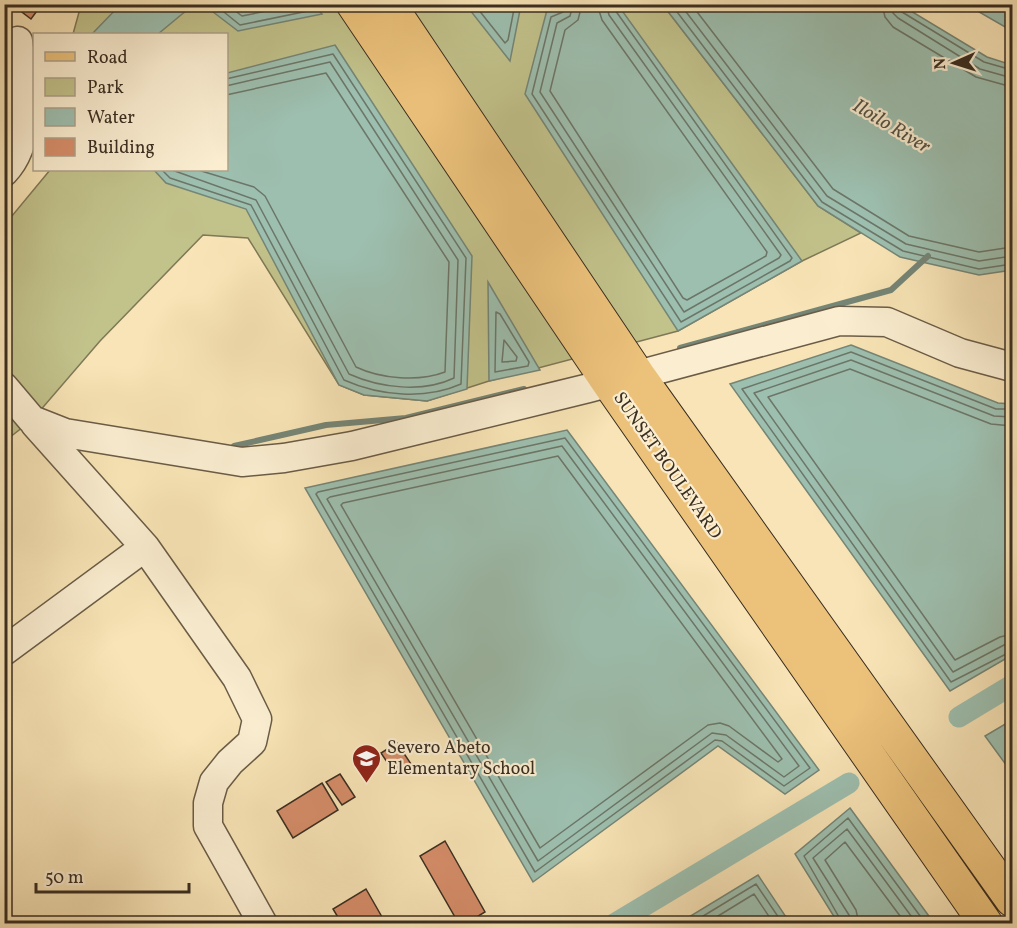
<svg xmlns="http://www.w3.org/2000/svg" width="1017" height="928" viewBox="0 0 1017 928" font-family="Vollkorn,serif">
	<rect width="100%" height="100%" fill="#f8e4b6"/>
	<filter id="stains"><feTurbulence type="fractalNoise" baseFrequency=".00333" numOctaves="4"/><feColorMatrix values="0 0 0 0 .2 0 0 0 0 .09 0 0 0 0 .02 0 0 0 .5 -.17"/></filter>
	<radialGradient id="worn" r=".72"><stop offset=".6" stop-color="#630" stop-opacity="0"/><stop offset="1" stop-color="#630" stop-opacity=".3"/></radialGradient>
	<path fill="#c2c28b" stroke="#7e7856" stroke-width="1.5" d="M81,5H663L818,206L861,233L802,261L678,331L489,381L427,401L364,395L339,385L248,238L203,235L100,341L32,420L5,441V220L12,216L50,170H226V34H73Z"/>
	<path fill="#9dbfaf" stroke="#758576" stroke-width="1.5" d="M120,5V4L193,5L158,34H92Z
		M204,5H315L322,14L238,31Z
		M466,5H521L510,61Z
		M570,5H618L802,261L678,331L525,94L547,10Z
		M663,5H901L987,57L1012,65V270L979,275L900,257L818,206Z
		M967,5H1012V31Z
		M335,45L472,256L467,389L427,401L364,395L339,385L246,209L166,183L154,170H226L227,73Z
		M488,282L540,370L489,381Z
		M851,345L998,403L1012,404V655L950,691L730,384Z
		M567,430L819,770L785,794L718,746L533,882L305,488Z
		M1012,720V773L985,736Z
		M850,808L934,923H838L795,854Z
		M758,875L790,923H679Z"/>
	<g fill="none" stroke-linecap="round" stroke-linejoin="round">
		<path stroke="#6c7668" stroke-width="1.5" d="M214,4L240,25L308,11L311,4
			M226,4L242,16L301,4
			M474,4L505,43L508,40L515,4
			M565,4L563,12L551,17L532,94L681,322L790,261L792,258L615,10L614,4
			M573,4L570,16L557,23L540,92L684,312L779,258L781,255L609,15L606,4
			M582,4L578,20L565,30L550,91L683,298L687,300L766,256L767,252L602,20L597,4
			M671,4L822,202L903,251L979,269L1012,264
			M680,4L827,196L906,244L979,261L1012,256
			M691,4L833,189L909,236L979,252L1012,247
			M882,4L885,17L893,27L976,77L1012,87
			M891,4L893,13L898,18L980,69L1012,78
			M899,4L902,12L984,62L1012,70
			M162,170L170,178L251,205L344,380C380,396 425,400 461,384L466,258L333,54L226,79
			M172,170L256,200L349,374C380,388 423,393 454,378L458,260L330,62L226,86
			M198,170L254,187L265,196L356,367C381,379 419,382 445,372L449,262L326,73L226,95
			M496,312L500,314L529,362L528,366L495,372Z
			M504,340L517,357L516,361L502,362Z
			M1012,409H996L851,352L742,389L951,682L1012,651
			M1012,417L994,416L851,360L754,393L953,672L1004,645L1012,643
			M1012,426L991,424L850,369L768,397L955,660L1000,637L1012,634
			M565,438L810,768L784,786L722,741L715,740L535,872L316,494L318,492Z
			M562,446L799,766L784,777L726,735L712,733L538,861L327,499L330,497Z
			M558,456L782,759L778,762L729,726L720,723L708,725L540,848L341,505L343,503Z
			M690,924L756,884L783,924
			M705,924L754,894L774,924
			M843,924L804,856L848,818L926,924
			M850,924L849,915L813,858L847,829L917,924
			M859,924L856,910L825,860L845,842L906,924"/>
		<path stroke="#758576" stroke-width="6" d="M680,348L891,290L928,256
			M234,446L326,425L406,418L524,389"/>
		<path stroke="#9dbfaf" stroke-width="21" d="M959,717L1012,685
			M614,924L849,783"/>
	</g>
	<path fill="#d58d69" stroke="#3a2e21" stroke-width="1.5" d="M22,4H42L31,19L18,9Z
		M397,743L411,764L395,774L381,753Z
		M340,774L355,797L342,805L326,782Z
		M322,783L338,810L293,838L277,811Z
		M445,841L485,912L465,924H459L420,856Z
		M366,889L386,924H342L333,909Z"/>
	<g fill="none" stroke-linecap="round" stroke-linejoin="round">
		<defs>
			<path id="minor" d="M4,172C36,138 23,83 18,41
				M4,387L32,420L65,433L242,462L284,458L352,446L589,388L839,321L887,322L960,353L1012,367
				M35,424L145,547L237,678L257,719L252,742L230,762L214,782L208,803V826L263,924
				M4,651L145,547"/>
			<path id="major" d="M353,4L608,382L986,924
				M389,4L638,375L1012,900"/>
		</defs>
		<use href="#minor" stroke="#6a5c46" stroke-width="31"/>
		<use href="#major" stroke="#3a2e21" stroke-width="35"/>
		<use href="#minor" stroke="#faedd0" stroke-width="28"/>
		<use href="#major" stroke="#ecc27b" stroke-width="33"/>
	</g>
	<defs>
		<symbol id="school-pin" viewBox="-11 -11 22 30"><path d="M0 17L-7.5 6A9.5 9.5 0 1 1 7.5 6Z" fill="#8f2418" stroke="#faedd0"/><path d="M0-5L7-2L0 1L-7-2ZM-4 1L0 2.5L4 1V4Q0 6-4 4Z" fill="#fff"/></symbol>
	</defs>
	<g fill-rule="evenodd">
		<use href="#school-pin" x="350" y="742" width="33" height="45"/>
	</g>
	<g text-anchor="middle" dominant-baseline="central" stroke-width="4.5" stroke-linejoin="round" paint-order="stroke">
		<g font-size="18" fill="#3a2e21" stroke="#faedd0">
			<text transform="translate(667 466) rotate(55)">SUNSET BOULEVARD</text>
		</g>
		<g font-size="18" fill="#3a2e21" stroke="#faedd0" text-anchor="start">
			<text x="387" y="748">Severo Abeto<tspan x="387" dy="21">Elementary School</tspan></text>
		</g>
		<g font-size="20" font-style="italic" fill="#535244" stroke="#faedd0">
			<text transform="translate(891 127) rotate(31)">Iloilo River</text>
		</g>
	</g>
	<rect width="1017" height="928" fill="none" stroke="#f8e4b6" stroke-width="24"/>
	<rect x="6" y="6" width="1005" height="916" fill="none" stroke="#3a2e21" stroke-width="3"/>
	<rect x="12" y="12" width="993" height="904" fill="none" stroke="#3a2e21" stroke-width="1.5"/>
	<rect x="33" y="33" width="195" height="138" fill="#faedd0" stroke="#ada18a" stroke-width="1.5"/>
	<rect x="45" y="52" width="30" height="9" fill="#ecc27b" stroke="#ada18a" stroke-width="1.5"/>
	<text x="87" y="63" font-size="18" fill="#3a2e21">Road</text>
	<rect x="45" y="78" width="30" height="18" fill="#c2c28b" stroke="#ada18a" stroke-width="1.5"/>
	<text x="87" y="93" font-size="18" fill="#3a2e21">Park</text>
	<rect x="45" y="108" width="30" height="18" fill="#9dbfaf" stroke="#ada18a" stroke-width="1.5"/>
	<text x="87" y="123" font-size="18" fill="#3a2e21">Water</text>
	<rect x="45" y="138" width="30" height="18" fill="#d58d69" stroke="#ada18a" stroke-width="1.5"/>
	<text x="87" y="153" font-size="18" fill="#3a2e21">Building</text>
	<g transform="translate(954 63) rotate(267)" stroke="#faedd0" stroke-width="4.5" paint-order="stroke">
	<path d="M0-4.5L10 22L0 15L-10 22Z" fill="#3a2e21"/>
	<text y="-9" font-size="16" font-weight="bold" text-anchor="middle" fill="#3a2e21">N</text>
	</g>
	<path d="M36 883v9h153v-9" fill="none" stroke="#3a2e21" stroke-width="3"/>
	<text x="45" y="883" font-size="18" fill="#3a2e21" stroke="#faedd0" stroke-width="4.5" paint-order="stroke">50 m</text>
	<rect width="100%" height="100%" filter="url(#stains)"/>
	<rect width="100%" height="100%" fill="url(#worn)"/>
</svg>
